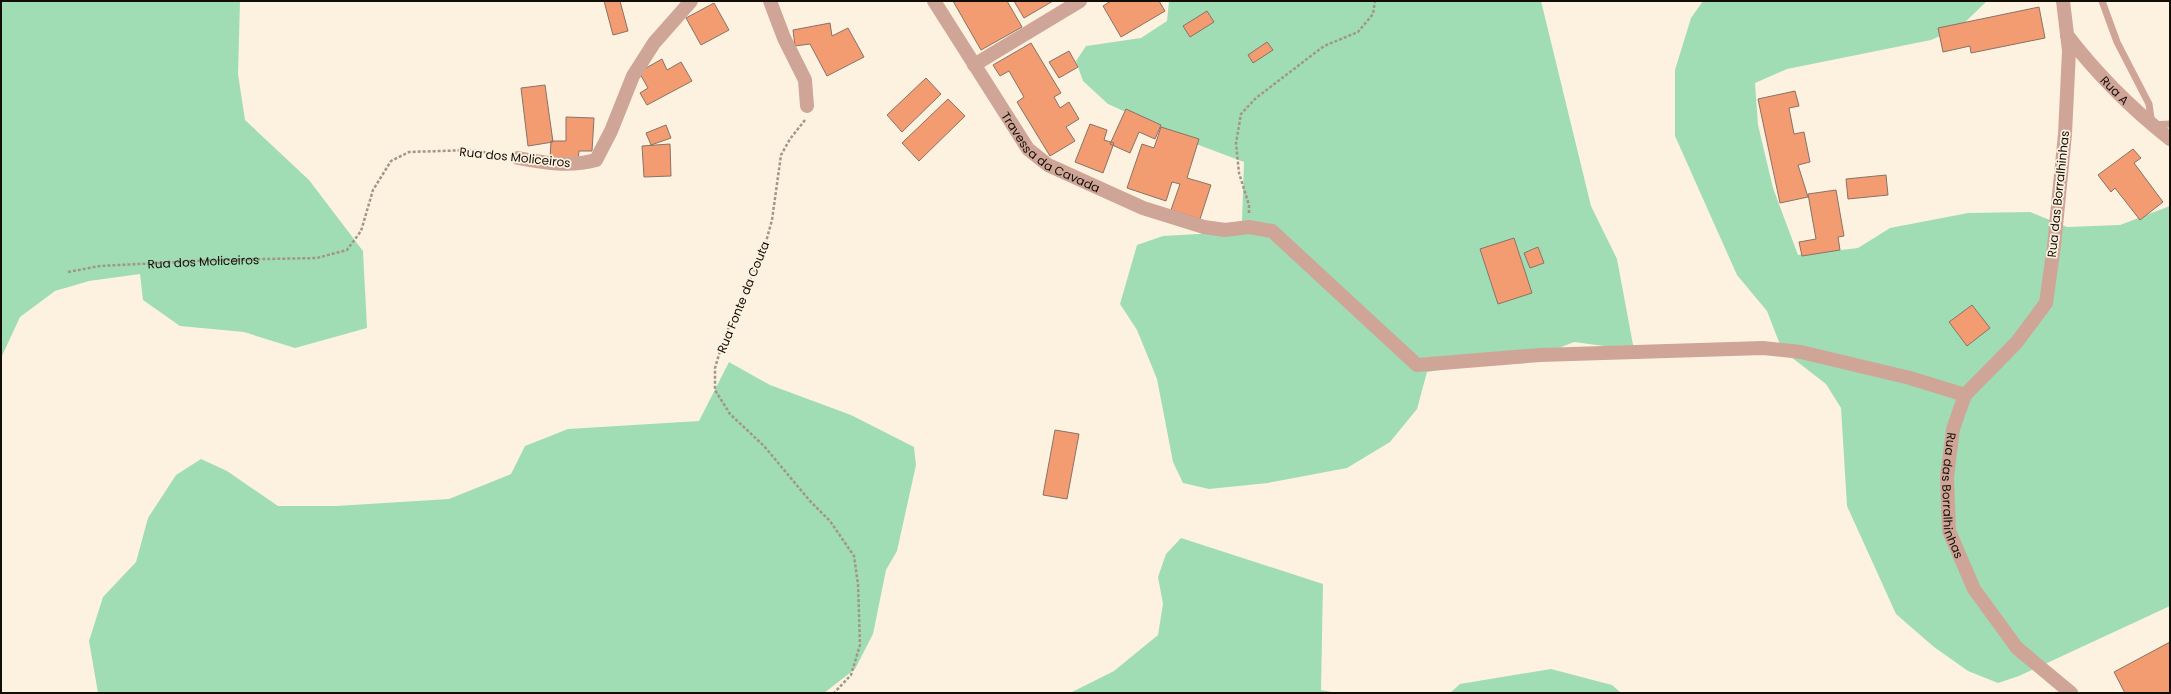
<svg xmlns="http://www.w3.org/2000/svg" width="2171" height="694" viewBox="0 0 2171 694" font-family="Poppins,sans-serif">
	<rect width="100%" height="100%" fill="#fdf2e0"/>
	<path fill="#a0ddb5" d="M1,1H240L238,74L245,120L309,180L363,251L367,328L295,348L244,332L180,326L143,300L140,274L89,281L55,291L20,317L1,358Z
		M1169,1H1541L1591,206L1617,259L1634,350L1574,342L1544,354L1427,372L1417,409L1390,442L1347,468L1268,483L1209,489L1183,483L1173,462L1157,379L1137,330L1120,304L1137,245L1163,236L1233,232L1242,221L1244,162L1196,144L1108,104L1083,81L1076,61L1086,46L1141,38L1167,21Z
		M1703,1H1987L1960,27L1931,40L1787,69L1755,83L1758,125L1773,188L1798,255L1858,248L1890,228L1968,213L2030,212L2067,227L2120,225L2170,206V606L2019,676L1998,683L1968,671L1934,647L1896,614L1847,506L1841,408L1826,384L1782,350L1767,311L1737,275L1675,136V70L1691,18Z
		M729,362L770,385L851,415L914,447L916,465L897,551L886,570L873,634L855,669L824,693H98L89,641L103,597L136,562L148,518L176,475L201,459L227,471L278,506H336L449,499L511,474L525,446L568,429L699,421Z
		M1181,538L1323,584L1321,690L1337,693H1070L1114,671L1158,635L1163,604L1158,577L1166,554Z
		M1551,669L1612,685L1621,693H1450L1460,684Z"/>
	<path fill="#f39c71" stroke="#897267" d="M604,1H620L628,31L613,35Z
		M953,1H1007L1022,27L981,50Z
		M1014,1H1053L1024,18Z
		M1111,1H1159L1165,11L1121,37L1103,6Z
		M714,3L729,30L701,45L686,18Z
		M2039,7L2045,38L1971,53L1970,46L1943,52L1938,28Z
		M1207,11L1214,22L1190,37L1183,26Z
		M830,23L832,36L848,28L864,57L827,76L810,44L795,46L793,30Z
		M1267,42L1273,50L1253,63L1248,55Z
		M1031,43L1061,93L1054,97L1060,108L1069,102L1079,119L1066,127L1075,141L1050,156L1017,102L1024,97L1009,71L1000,76L993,65Z
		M1069,51L1078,67L1059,78L1049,62Z
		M662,59L667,70L681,62L692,81L647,105L640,93L648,88L639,72Z
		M926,78L941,94L902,132L887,115Z
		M545,85L553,142L528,146L521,88Z
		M1795,91L1799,106L1789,108L1794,134L1804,132L1810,162L1798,165L1808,197L1780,203L1758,99Z
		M948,99L965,116L919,161L902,143Z
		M1126,109L1161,125L1155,139L1139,132L1130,153L1110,144Z
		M566,117L594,118L592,151H579L578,160L550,159L551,141H566Z
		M1090,124L1107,130L1104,140L1114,143L1103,173L1075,162Z
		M666,125L671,138L651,145L646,133Z
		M1161,127L1199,139L1187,178L1211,185L1200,219L1171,210L1180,184L1172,182L1166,201L1127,188L1142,144L1154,148Z
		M670,144L671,176L644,177L642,146Z
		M2133,149L2141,158L2134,163L2163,202L2140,220L2115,188L2111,192L2098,175Z
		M1886,175L1888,195L1848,199L1846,179Z
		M1836,190L1844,236L1838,237L1840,250L1802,256L1799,242L1816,239L1808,194Z
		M1514,238L1532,293L1498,304L1480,249Z
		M1538,247L1544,263L1530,268L1524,253Z
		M1972,305L1990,328L1967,346L1949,322Z
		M1055,430L1079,434L1067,499L1043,495Z
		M2170,642V693H2125L2114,672Z"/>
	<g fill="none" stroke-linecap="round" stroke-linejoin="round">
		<g stroke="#a09789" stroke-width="2.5" stroke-dasharray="3 2" stroke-linecap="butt">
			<path d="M805,120L790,139L781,155L772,220L764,249L724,338L715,368V390L730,414L764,446L810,501L830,521L854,556L858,584L860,645L851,675L834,693"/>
			<path d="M1249,213V205L1239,173L1236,143L1241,114L1256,98L1324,46L1358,32L1373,14L1375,1"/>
			<path id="s1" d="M68,272L100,266L218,260L317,258L347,250L361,231L373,190L391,161L409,152L470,150L503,155"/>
		</g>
		<path stroke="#cfa598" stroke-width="7" d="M2102,1L2117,42L2149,104L2152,125L2170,124"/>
		<g stroke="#cfa598" stroke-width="14">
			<path d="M770,1L784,38L805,80L807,106"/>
			<path id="s2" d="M934,1L1028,149L1048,165L1143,208L1204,227L1225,230L1249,227L1272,231L1417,365L1540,355L1763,348L1801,352L1910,378L1965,395"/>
			<path id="s3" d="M2063,1L2069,51L2065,134L2054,246L2046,303L2017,342L1965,395L1953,429L1947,477L1949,531L1974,589L2017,648L2071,693"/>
			<path id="s4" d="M2067,35C2096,73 2132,109 2170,139"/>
			<path d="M974,65L1080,1"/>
			<path d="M518,158C544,163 570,167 596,160L611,131L633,76L654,43L691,1"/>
		</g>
	</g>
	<g text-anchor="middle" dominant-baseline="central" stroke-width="3.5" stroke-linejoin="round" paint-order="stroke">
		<g font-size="12" fill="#120e06" stroke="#fdf2e0">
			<text stroke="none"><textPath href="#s4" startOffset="73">Rua A</textPath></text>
			<text stroke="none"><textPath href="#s2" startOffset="195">Travessa da Cavada</textPath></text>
			<text transform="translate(515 157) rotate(6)">Rua dos Moliceiros</text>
			<text transform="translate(2058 194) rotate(-84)">Rua das Borralhinhas</text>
			<text stroke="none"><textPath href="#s1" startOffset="136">Rua dos Moliceiros</textPath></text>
			<text transform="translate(743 297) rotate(-68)">Rua Fonte da Couta</text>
			<text stroke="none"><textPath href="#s3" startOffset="530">Rua das Borralhinhas</textPath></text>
		</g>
	</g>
	<rect width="2171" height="694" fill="none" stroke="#120e06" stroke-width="4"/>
</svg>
